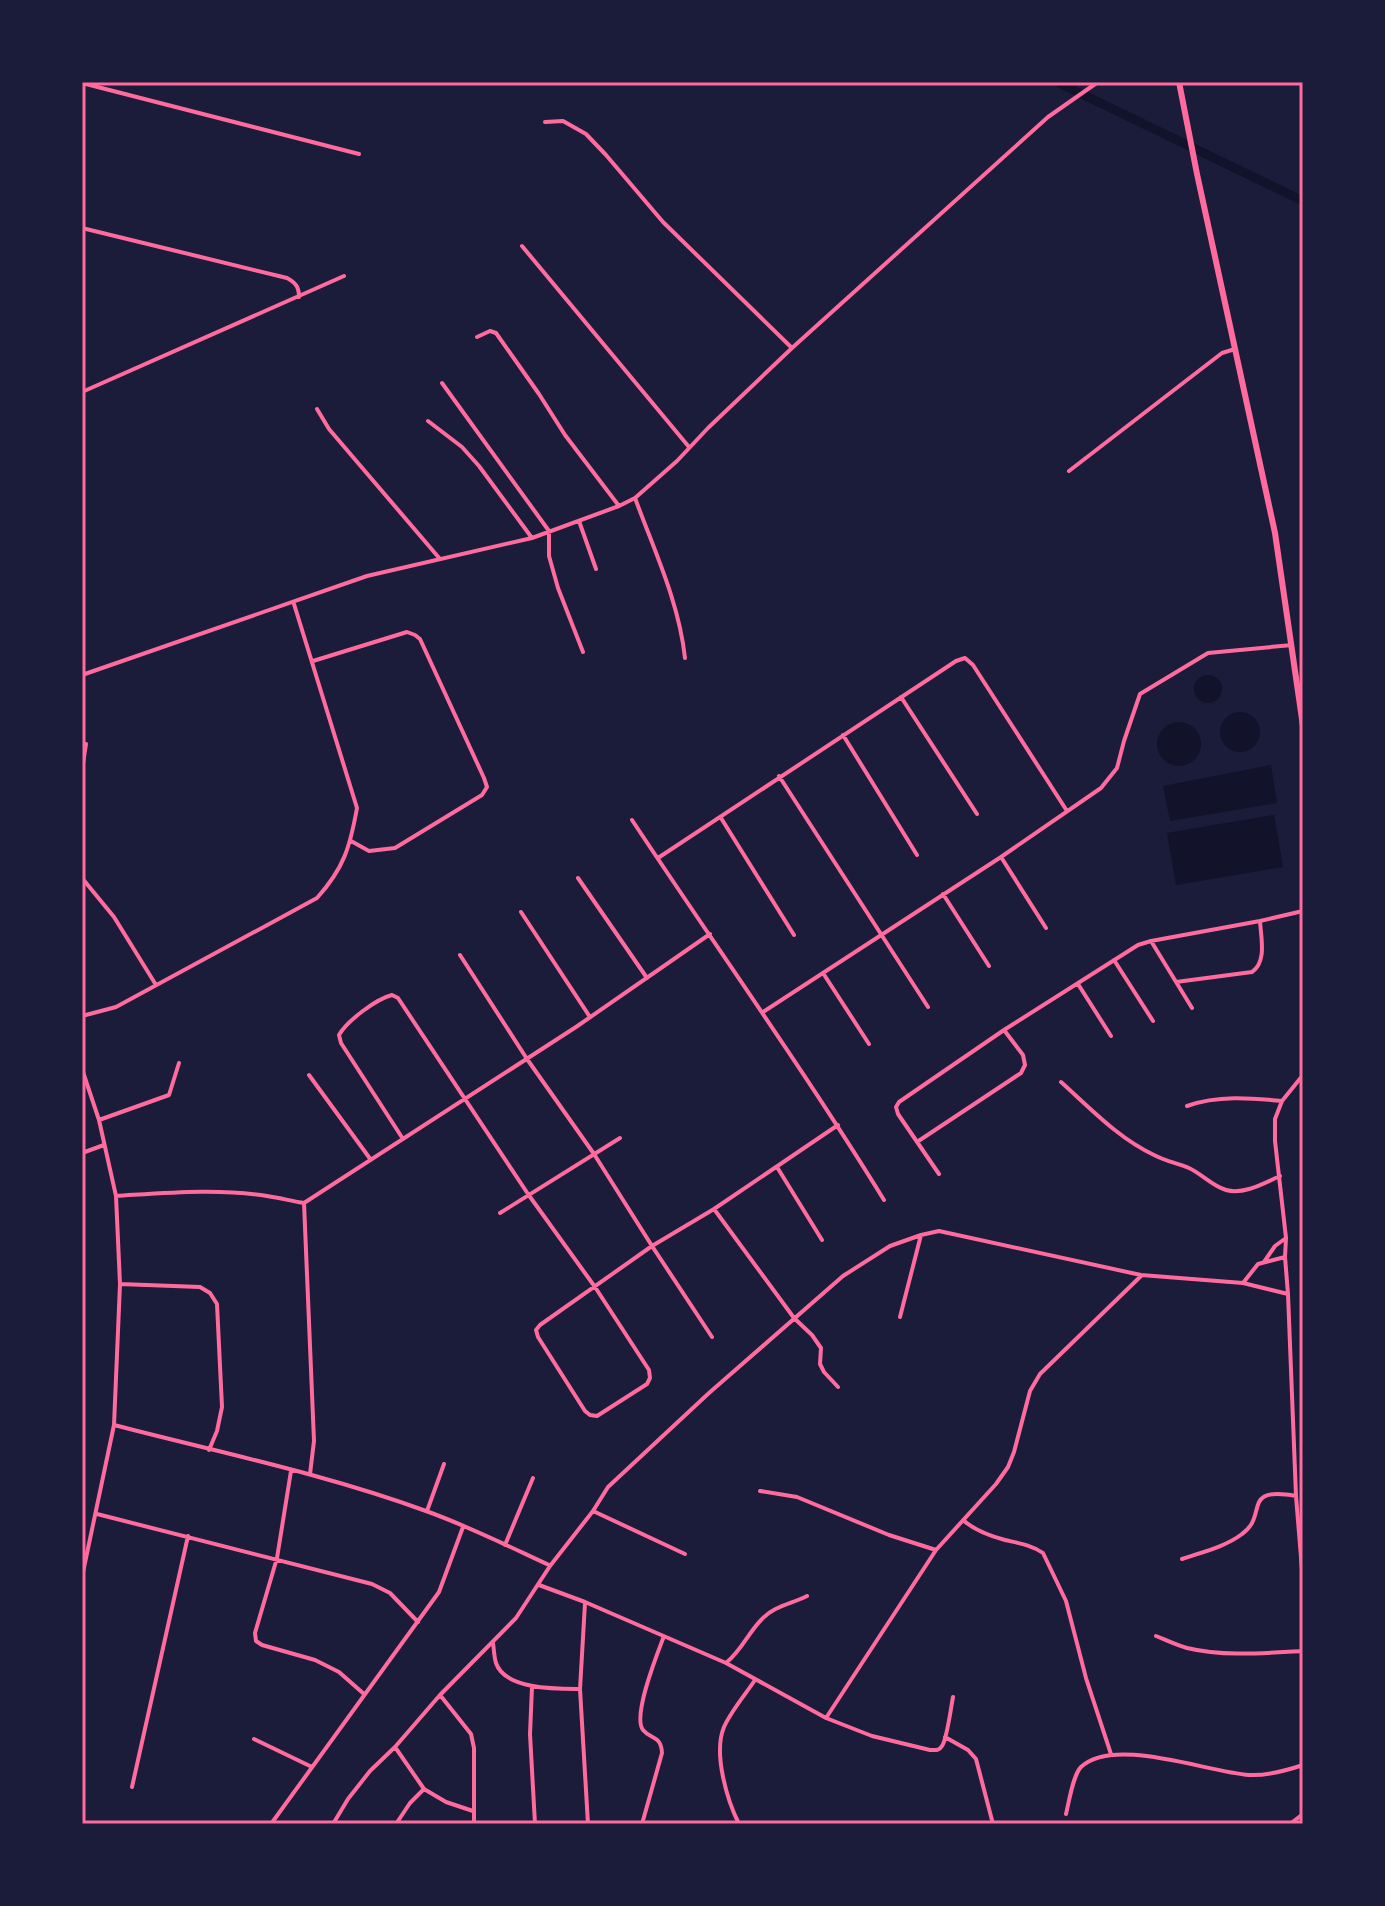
<svg xmlns="http://www.w3.org/2000/svg" width="1385" height="1906" viewBox="0 0 1385 1906" font-family="'Space Grotesk',sans-serif">
	<rect width="100%" height="100%" fill="#1b1b3a"/>
	<path fill="#12122b" d="M1194 689a14 14 0 1 1 28 0a14 14 0 1 1-28 0Z
		M1220 732a20 20 0 1 1 40 0a20 20 0 1 1-40 0Z
		M1157 744a22 22 0 1 1 44 0a22 22 0 1 1-44 0Z
		M1271,765L1277,803L1170,821L1163,786Z
		M1274,815L1283,867L1176,885L1167,833Z"/>
	<g fill="none" stroke-linecap="round" stroke-linejoin="round">
		<path stroke="#12122b" stroke-width="9" d="M1057,82L1303,201"/>
		<path stroke="#ff6b9d" stroke-width="4" d="M82,83L359,154
			M545,122L563,121L586,134L606,155L663,222L792,348
			M82,228L287,278C296,283 299,287 299,297
			M522,246L689,447
			M477,337L490,331L496,333L539,394L565,435L619,506
			M442,383L549,531V556L558,588L583,652
			M82,392L344,276
			M317,409L329,429L440,559
			M428,421L462,447L479,466L532,538
			M1069,471L1222,353L1235,349
			M635,498C654,550 679,602 685,658
			M579,521L596,569
			M313,661L407,632L415,635L420,639L484,778L487,787L482,795L395,848L369,851L351,841
			M82,675L367,576L532,538L619,506L635,498L677,461L708,428L792,348L1048,117L1098,82
			M901,697L977,814
			M843,735L917,855
			M82,770L86,744
			M779,776L928,1007
			M721,818L794,935
			M632,820C716,947 804,1070 884,1200
			M1001,857L1046,928
			M658,858L956,661L965,658L973,665L1067,811
			M82,878L114,917L156,985
			M578,878L647,978
			M943,894L989,966
			M521,912L590,1017
			M1151,941L1192,1008
			M460,955L527,1059L594,1154L652,1246L712,1337
			M1114,960L1153,1021
			M823,973L869,1044
			M1176,982L1252,972C1267,962 1261,938 1260,921
			M1078,984L1111,1036
			M763,1012L1001,857L1101,788L1117,768L1124,741L1140,694L1208,653L1292,645
			M82,1016L116,1007L317,898C344,868 350,847 357,808L294,604
			M82,1069L99,1120L116,1196L120,1284L114,1425L82,1577
			M309,1075L371,1160
			M1303,1075L1282,1101L1275,1119V1141L1286,1238L1285,1257L1288,1294L1296,1496L1303,1582
			M1061,1082C1090,1108 1118,1138 1154,1155C1165,1161 1177,1163 1189,1168C1202,1174 1212,1186 1226,1190C1244,1195 1264,1183 1280,1176
			M1187,1106C1218,1095 1250,1098 1282,1101
			M99,1120L169,1095L179,1063
			M403,1139L341,1043L339,1035C347,1021 376,999 392,995L398,998L528,1194L595,1287L649,1370L650,1378L647,1384L597,1416L590,1415L585,1411L538,1337L536,1330L540,1325L652,1246L714,1209L838,1125
			M917,1142L1021,1073L1025,1065L1023,1055L1004,1030
			M82,1153L104,1145
			M777,1167L822,1240
			M939,1174L898,1114L896,1107L899,1102L1004,1030L1138,945L1151,941L1260,921L1303,911
			M116,1196C165,1193 218,1188 267,1196C280,1198 292,1201 304,1203
			M304,1203L576,1027L710,934
			M304,1203L314,1441L310,1474
			M714,1209L794,1318L812,1335L821,1348L820,1364L824,1372L838,1387
			M500,1213L620,1138
			M1264,1262L1275,1246L1286,1238
			M1243,1283L1258,1264L1285,1257
			M120,1284L200,1287L210,1293L217,1304L222,1407L217,1431L209,1450
			M900,1317L921,1235
			M114,1425C218,1452 325,1474 426,1511C468,1526 508,1546 549,1565
			M291,1471L277,1558L255,1633L256,1641L262,1645L315,1660L339,1672L364,1694
			M760,1491L797,1497L889,1535L936,1550
			M427,1511L444,1464
			M593,1511L685,1554
			M97,1514L372,1584L390,1593L418,1622
			M963,1520C974,1530 990,1536 1005,1540C1018,1543 1032,1545 1043,1553L1066,1601L1086,1678L1111,1754
			M505,1545L533,1478
			M1182,1559C1202,1552 1225,1547 1242,1534C1269,1515 1240,1486 1296,1496
			M539,1585L585,1602L726,1663L826,1718L872,1736L930,1750C936,1750 939,1751 942,1746C947,1739 951,1707 953,1697
			M585,1603L580,1689L588,1824
			M1156,1636C1166,1640 1176,1645 1187,1648C1224,1657 1265,1653 1303,1651
			M493,1643C494,1649 494,1657 496,1663C505,1690 558,1689 580,1689
			M726,1663C742,1650 748,1633 762,1619C774,1606 791,1604 807,1596
			M532,1687L530,1734L535,1824
			M440,1695L471,1734L474,1748V1824
			M826,1718L936,1550L996,1484L1008,1467L1014,1452L1030,1391L1040,1374L1141,1276
			M945,1737L968,1750L976,1759L993,1824
			M254,1739L312,1767
			M395,1747L424,1789L446,1802L473,1811
			M132,1787L188,1536
			M1066,1814C1069,1802 1073,1775 1081,1767C1114,1736 1207,1772 1249,1775C1267,1776 1285,1771 1303,1765
			M271,1824L439,1592L463,1527
			M333,1824L348,1799L370,1771L395,1747L440,1695L516,1618L550,1566L593,1511L608,1487L709,1393L843,1276L890,1246L921,1235L939,1231L1141,1275L1243,1283L1288,1294
			M396,1824L410,1803L424,1789
			M642,1824L662,1753C661,1735 651,1740 643,1730C632,1716 658,1652 664,1636
			M739,1824C727,1800 713,1753 724,1727C731,1711 745,1695 755,1680
			M1290,1824L1303,1814"/>
		<path stroke="#ff6b9d" stroke-width="6" d="M1179,82L1197,174L1275,533L1303,726"/>
	</g>
	<rect width="1385" height="1906" fill="none" stroke="#1b1b3a" stroke-width="168"/>
	<rect x="84" y="84" width="1217" height="1738" fill="none" stroke="#ff6b9d" stroke-width="3"/>
</svg>
